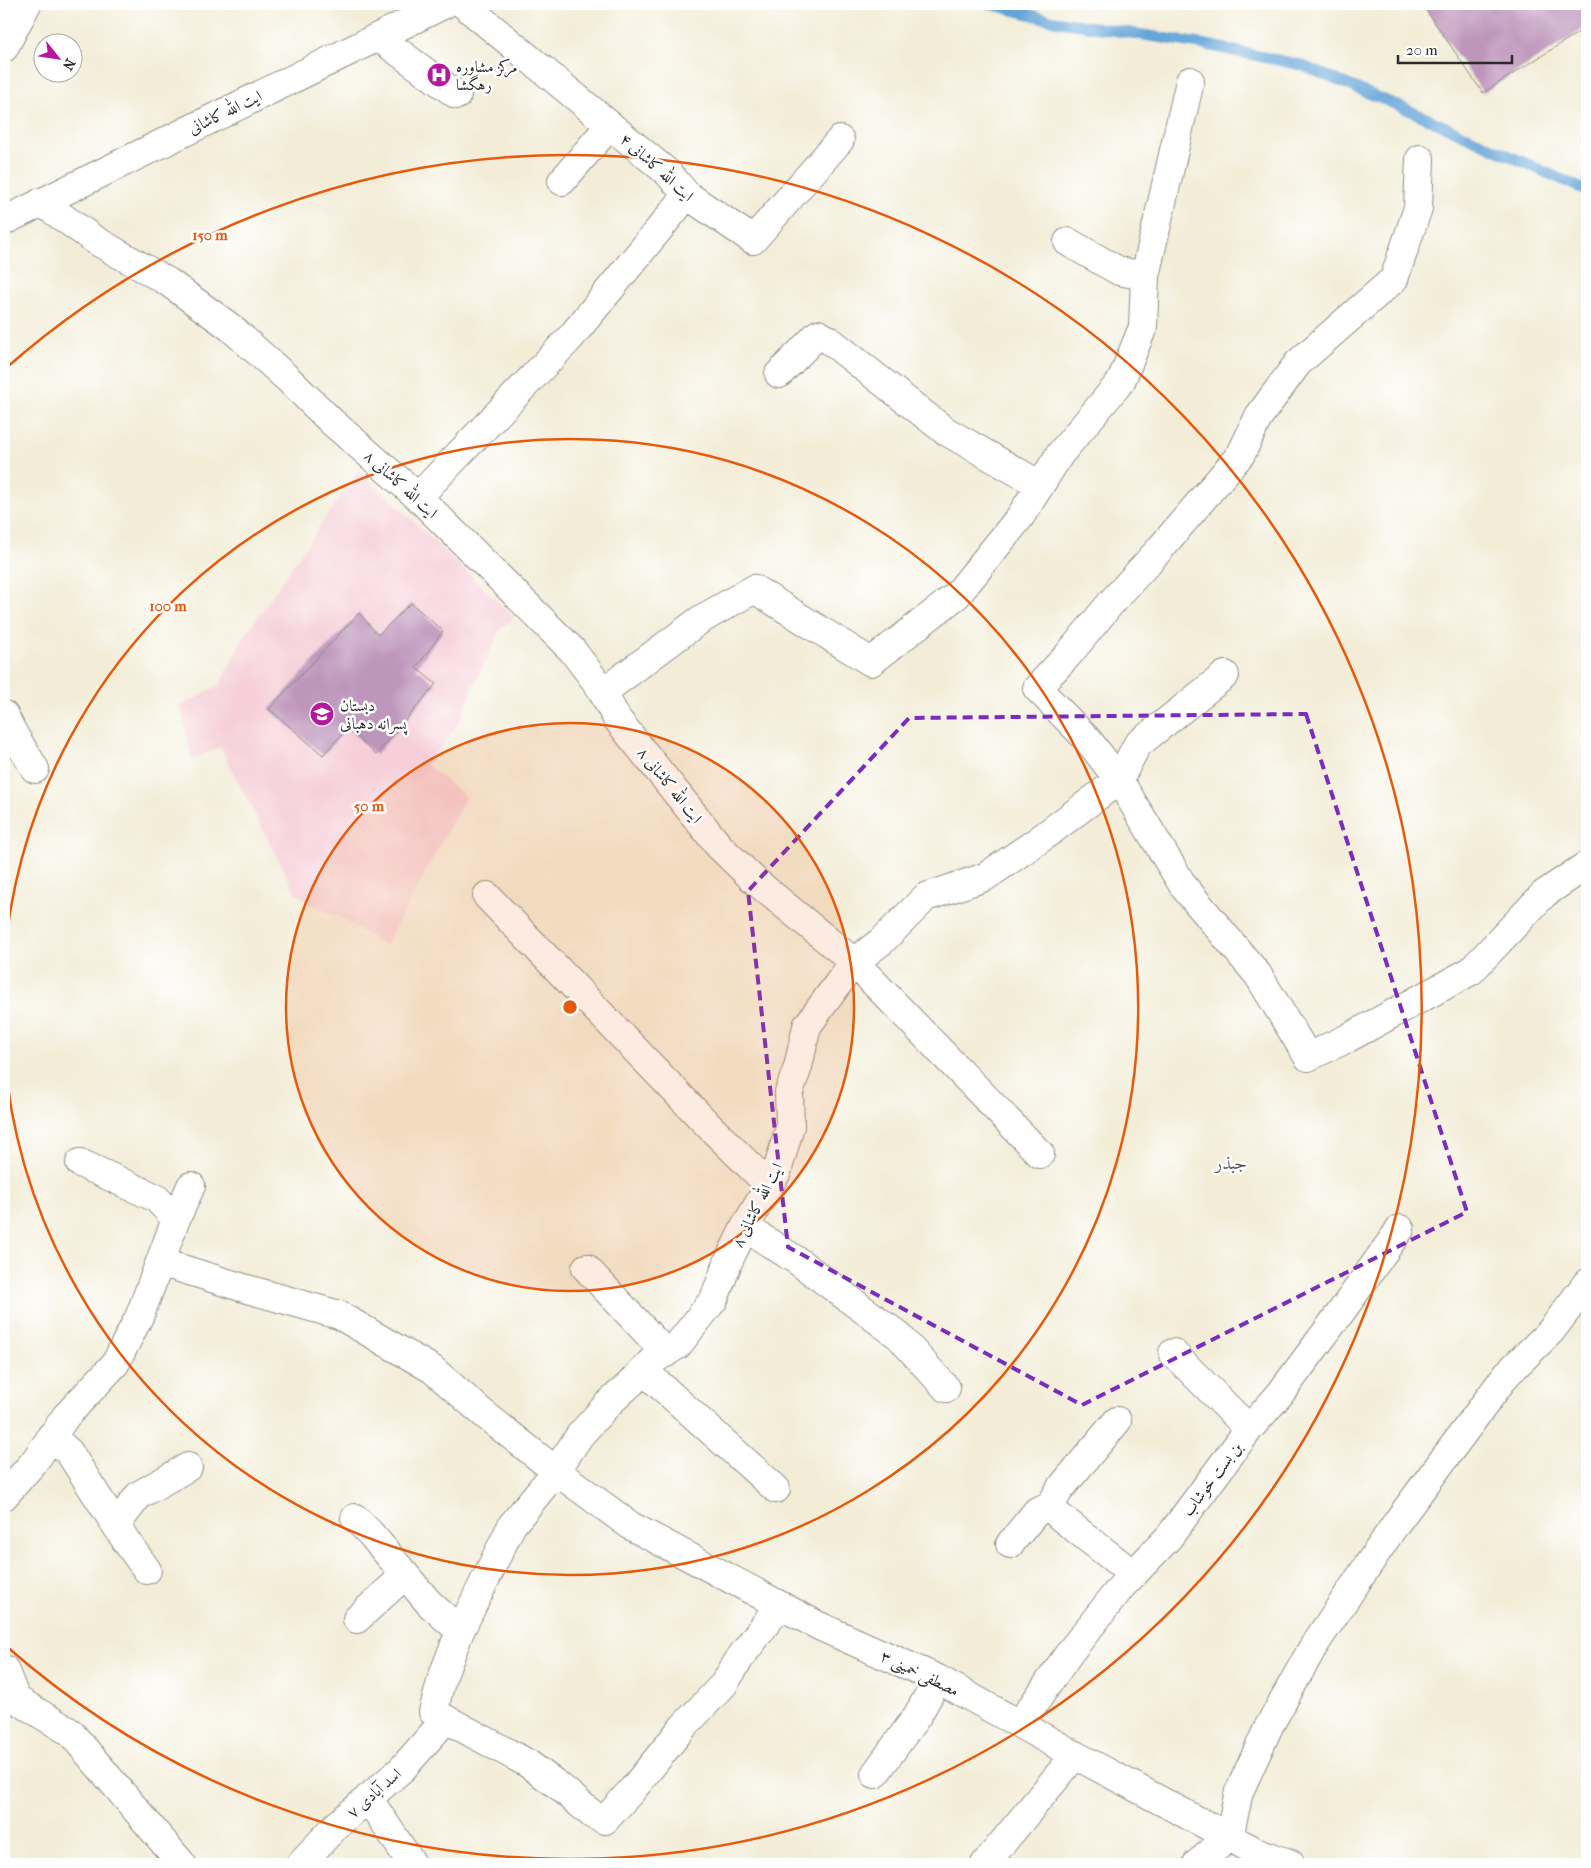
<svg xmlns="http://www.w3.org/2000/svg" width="1591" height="1868" viewBox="0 0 1591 1868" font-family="'IM FELL French Canon',Amiri,serif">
	<rect width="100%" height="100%" fill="#fff"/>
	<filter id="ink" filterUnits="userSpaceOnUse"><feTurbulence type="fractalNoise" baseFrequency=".02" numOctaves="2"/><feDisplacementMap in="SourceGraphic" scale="10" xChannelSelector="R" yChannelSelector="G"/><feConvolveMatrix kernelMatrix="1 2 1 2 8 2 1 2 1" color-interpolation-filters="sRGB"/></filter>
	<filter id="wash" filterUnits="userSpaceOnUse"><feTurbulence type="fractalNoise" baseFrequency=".0096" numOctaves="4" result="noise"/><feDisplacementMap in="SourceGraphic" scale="20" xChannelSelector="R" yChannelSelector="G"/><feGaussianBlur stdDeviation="1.12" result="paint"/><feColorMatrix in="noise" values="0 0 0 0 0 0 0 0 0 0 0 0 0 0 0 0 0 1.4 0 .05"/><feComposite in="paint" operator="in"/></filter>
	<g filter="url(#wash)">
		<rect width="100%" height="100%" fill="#f3edd8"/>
		<path fill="#f6cfd8" d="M359,469L514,617L500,630L472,689L459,722L427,765L466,797L385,946L341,918L309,903L295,892L220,747L192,761L181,706L219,685L244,637Z"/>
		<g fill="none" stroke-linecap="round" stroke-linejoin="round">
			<path stroke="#64a4d7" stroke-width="11" d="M989,4L1055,21L1207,45L1301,65L1406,109L1587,191"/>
		</g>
		<g id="blocks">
			<path fill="#be96bc" d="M1422,4H1587V27L1483,93Z
				M411,603L443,631L416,668L436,684L376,755L348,728L323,755L269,709L359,613L378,635Z"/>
		</g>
	</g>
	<g filter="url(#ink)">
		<use href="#blocks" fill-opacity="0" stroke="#8f8c82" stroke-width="1"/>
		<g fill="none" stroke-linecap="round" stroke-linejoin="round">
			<defs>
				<path id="street" d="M463,4L668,173L687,195L753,240L840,140
					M378,37L457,95
					M4,48L27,4
					M1420,159L1418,208L1394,279L1298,363L1259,416L1241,454L1159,550L1110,604L1068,655L1037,688L1088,740L1119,780L1184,887L1258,975L1308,1057L1348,1038L1471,971L1544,894L1587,865
					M562,181L610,125
					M41,202L95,240L168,282L230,327L288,379L332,422L418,497L572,650L600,687L617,719L719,846L754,880L854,962L807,1026L798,1067L789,1092L790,1126L777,1172L745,1227L729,1260L714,1299L678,1345L653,1360L630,1384L608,1404L580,1435L556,1471L512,1525L460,1631L442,1678L433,1712L527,1763L559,1786L593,1815L605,1820L633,1789L683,1727L724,1684L740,1658L779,1606
					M1068,242L1119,271L1145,276
					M779,374L818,334L829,340L944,430L1040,485
					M418,497L571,337L687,195
					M603,692L700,620L754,589L871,662L957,595L1020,517L1060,454L1121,381L1143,327L1145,276L1190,81
					M4,715L13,733L35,769
					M487,896L709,1126L769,1185
					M1040,1154L854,962L882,941L926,897L985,877L1039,840L1119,780L1137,745L1225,675
					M80,1163L156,1198L176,1219
					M745,1227L799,1262L899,1336L946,1388
					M160,1262L247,1289L339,1315L432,1369L484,1414L556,1471L631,1526L819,1626L938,1679L1075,1755L1255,1851L1291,1864
					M586,1268L666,1353
					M1173,1353L1249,1429
					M643,1370L776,1489
					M1117,1421L1060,1489L1050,1506L1059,1516L1133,1574
					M51,1436L69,1452L126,1541L147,1570
					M4,1496L34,1462L66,1416L115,1364L140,1315L176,1219L191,1186
					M355,1518L370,1533L429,1603L460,1631
					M116,1525L139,1495L188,1467
					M1010,1544L1037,1511L1050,1506
					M357,1619L405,1575
					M4,1669L16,1699L70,1732L182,1864
					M1020,1724L1070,1652L1122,1586L1169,1537L1249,1429L1280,1394L1341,1312L1400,1229
					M875,1774L917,1716L938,1679
					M368,1798L412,1864
					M300,1864L337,1825L402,1769L446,1719
					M985,1864L1075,1755
					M1197,1864L1229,1837L1239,1792L1269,1726L1313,1647L1397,1522L1507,1374L1551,1331L1587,1283"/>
				<path id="secondary" d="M4,221L445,4"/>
			</defs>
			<use href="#street" stroke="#8f8c82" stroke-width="30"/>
			<use href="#secondary" stroke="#8f8c82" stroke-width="30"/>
			<use href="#street" stroke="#fff" stroke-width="28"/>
			<use href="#secondary" stroke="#fff" stroke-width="28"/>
		</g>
	</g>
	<path fill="none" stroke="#7b2cbf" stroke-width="4" stroke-dasharray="10 6" stroke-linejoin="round" d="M1306,714L1467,1212L1082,1405L788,1247L748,891L909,718Z"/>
	<circle cx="570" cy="1007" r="284" fill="#e8590c" fill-opacity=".12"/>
	<g fill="none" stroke="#e8590c" stroke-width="2.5">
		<circle cx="570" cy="1007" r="284"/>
		<path d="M4 962A568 568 0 1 1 4 1052"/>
		<path d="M5 369A852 852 0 1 1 5 1645"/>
	</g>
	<defs>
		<symbol id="hospital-disc" viewBox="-11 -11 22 22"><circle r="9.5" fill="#b5179e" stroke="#fff"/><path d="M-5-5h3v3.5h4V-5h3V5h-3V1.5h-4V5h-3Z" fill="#fff"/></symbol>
		<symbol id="school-disc" viewBox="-11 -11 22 22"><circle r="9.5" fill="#b5179e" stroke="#fff"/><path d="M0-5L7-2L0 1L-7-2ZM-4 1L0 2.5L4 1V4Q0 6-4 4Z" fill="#fff"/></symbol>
	</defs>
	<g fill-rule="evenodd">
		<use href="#hospital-disc" x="425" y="61" width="28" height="28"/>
		<use href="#school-disc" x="308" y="700" width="28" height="28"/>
	</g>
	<g text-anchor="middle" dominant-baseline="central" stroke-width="5" stroke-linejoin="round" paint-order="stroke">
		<g font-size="16" fill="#2b2b2b" stroke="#fff" text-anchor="start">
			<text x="456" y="66">مرکز مشاوره<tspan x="456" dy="18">رهگشا</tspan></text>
			<text x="340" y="705">دبستان<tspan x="340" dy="18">پسرانه دهبانی</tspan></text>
		</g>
		<g font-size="16" fill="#2b2b2b" stroke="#fff">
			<text transform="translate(225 112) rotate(-26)">ایت الله کاشانی</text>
			<text transform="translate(657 167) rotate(42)">ایت الله کاشانی ۴</text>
			<text transform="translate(401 484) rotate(42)">ایت الله کاشانی ۸</text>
			<text transform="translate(670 785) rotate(51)">ایت الله کاشانی ۸</text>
			<text transform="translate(757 1205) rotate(-63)">ایت الله کاشانی ۸</text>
			<text transform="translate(1212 1479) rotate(-53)">بن بست خوشاب</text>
			<text transform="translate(920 1673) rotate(26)">مصطفی خمینی ۳</text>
			<text transform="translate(374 1793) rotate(-41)">اسد آبادی ۷</text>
		</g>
		<g font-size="18" fill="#5e505e" stroke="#fff">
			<text x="1231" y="1163">جبذر</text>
		</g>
	</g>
	<circle cx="570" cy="1007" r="8" fill="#e8590c" stroke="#fff" stroke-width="2.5"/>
	<g font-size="15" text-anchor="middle" font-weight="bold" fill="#e8590c" stroke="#fff" stroke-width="5" stroke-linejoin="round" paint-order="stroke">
		<text x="210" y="240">150 m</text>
		<text x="168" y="611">100 m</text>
		<text x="369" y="811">50 m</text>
	</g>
	<rect width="1591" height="1868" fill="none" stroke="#fff" stroke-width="20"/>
	<g transform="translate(58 58) rotate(120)"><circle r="24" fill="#ffffff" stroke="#aaaaaa"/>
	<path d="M0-4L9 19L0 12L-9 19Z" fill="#b5179e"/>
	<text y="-8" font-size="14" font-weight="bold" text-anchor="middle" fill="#2b2b2b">N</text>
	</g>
	<path d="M1398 55v8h114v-8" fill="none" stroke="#2b2b2b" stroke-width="2.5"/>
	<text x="1406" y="55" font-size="15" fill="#2b2b2b" stroke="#ffffff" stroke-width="4" paint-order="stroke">20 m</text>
</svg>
